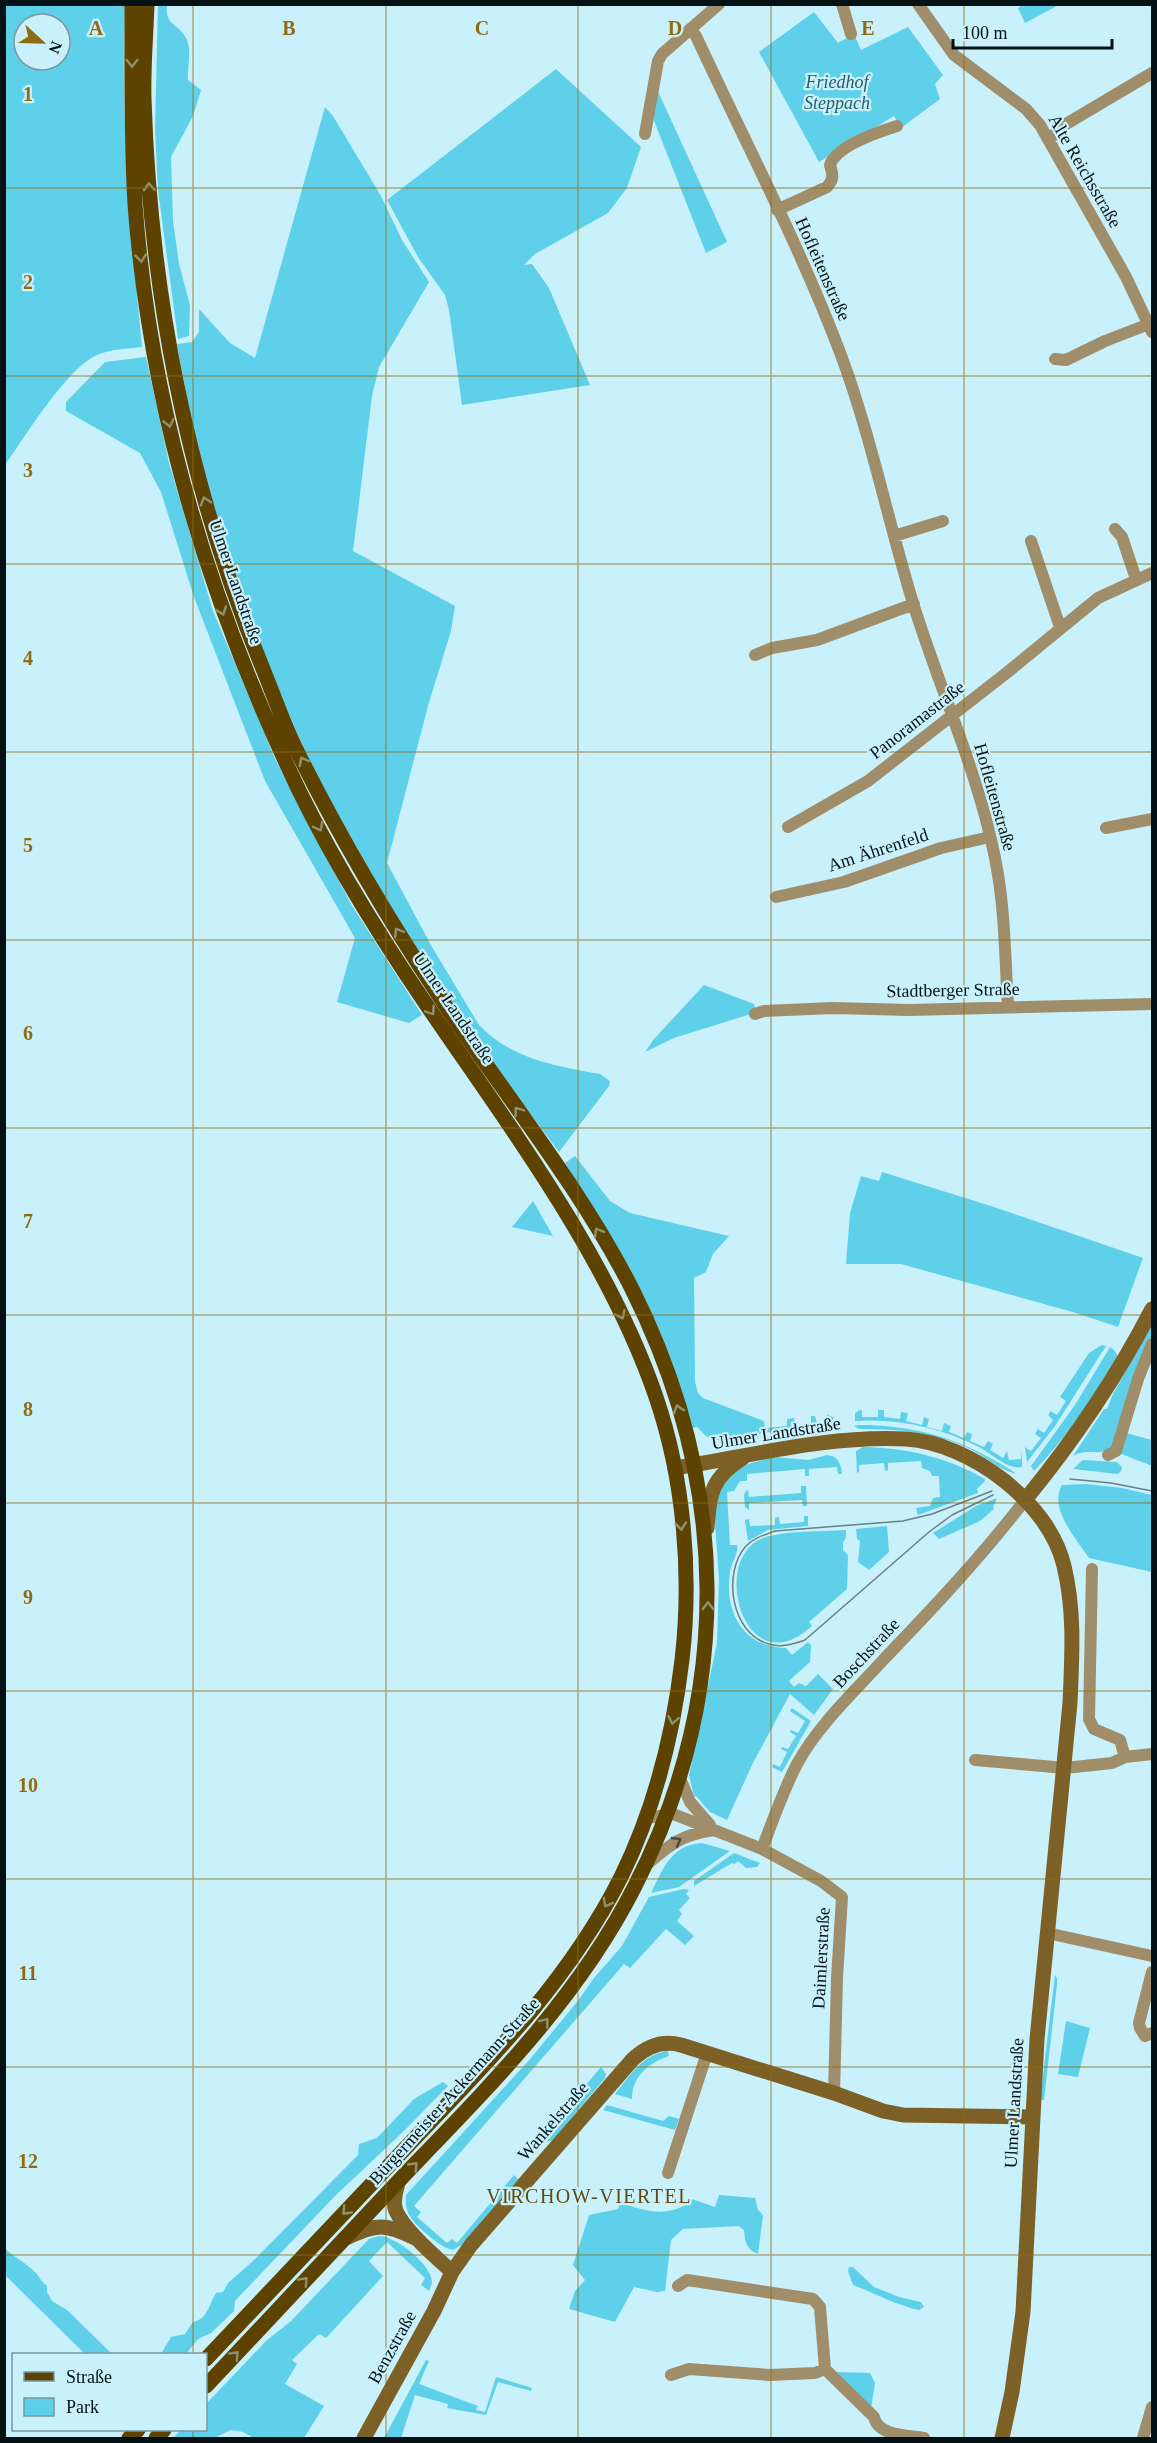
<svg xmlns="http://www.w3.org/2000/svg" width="1157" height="2443" viewBox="0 0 1157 2443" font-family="Georgia,serif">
	<rect width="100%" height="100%" fill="#c9f1fb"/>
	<path fill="#5ed0e9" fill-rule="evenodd" d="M4,5H125C120,119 131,233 142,347C127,349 111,349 97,355C67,368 25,437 5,465ZM24,24H60V60H24Z
		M158,5H167C165,25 177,23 185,36C193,49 187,66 188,80L201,90L193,116L171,157L173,221L179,264L190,305L189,336L178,339L158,190L155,129Z
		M1023,5V4L1059,5L1025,23L1018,8Z
		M814,12L838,43L854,34L861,50L908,27L943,75L935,84L940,99L901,128L894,116L819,162L759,52Z
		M556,69L641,147L627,188L608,213L535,254L524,265L532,264L549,288L590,385L462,405L449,310L445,295L418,257L387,200Z
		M656,87L727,242L706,253L651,113Z
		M325,107L333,116L381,196L402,240L429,282L379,367L372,396L353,551L455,606L451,631L428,706L387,863L432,947L479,1025C511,1059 557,1066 600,1074L610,1081L609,1086L559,1152L488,1057L412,945L318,780L251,628L198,457L177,344L192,342L199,332V309L230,343L255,358Z
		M146,357L169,463L213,611L276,761L351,904L422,1015L409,1023L337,1002L355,938L265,781L194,597L161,492L140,453L66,411V402L105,362Z
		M704,985L754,1004L756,1010L754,1013L674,1038L645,1052L654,1039Z
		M575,1156L610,1201L630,1213L729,1236L713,1254L706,1272L694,1278L695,1382L698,1393L703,1398L764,1421L765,1428L787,1426V1419L794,1418L795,1426L811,1424V1416H815L817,1423L828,1421L827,1414L834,1418L832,1423L716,1440L706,1436L697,1427L692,1428C665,1328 619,1250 565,1163Z
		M882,1172L997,1208L1143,1258L1118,1327L1076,1313L901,1264H846L850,1213L861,1176L879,1181Z
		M533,1201L553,1236L512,1227Z
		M1152,1323V1334L1138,1366L1112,1449C1098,1456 1087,1448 1073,1456L1104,1409H1107L1113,1394Z
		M1102,1345L1106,1346L1055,1426L1027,1462L1025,1447L1031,1451L1041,1438L1035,1434L1038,1429L1044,1433L1053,1420L1048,1415L1051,1411L1057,1415L1066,1401L1060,1397L1089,1353Z
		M1110,1347C1114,1350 1118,1353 1117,1358C1114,1375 1049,1458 1034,1471L1031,1466L1075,1405Z
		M860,1410H862V1417H878V1410H884V1417L900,1419L901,1412L908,1413L906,1421L922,1425L924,1417L929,1419L927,1427L942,1431L944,1423L951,1426L949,1432L964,1438L967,1432L972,1434L970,1441L984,1447L988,1441L993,1444L990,1450L1003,1458L1007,1451L1009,1460L1021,1459L1022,1452V1467C1008,1470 993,1455 981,1448C942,1428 899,1418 855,1421V1413Z
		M858,1425C907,1425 950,1435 992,1459C1000,1464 1010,1468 1016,1474C1000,1470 986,1457 970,1449C935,1432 898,1429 859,1429L854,1426Z
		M1126,1433L1152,1440V1466L1119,1453Z
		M863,1447C908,1448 946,1457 985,1479V1481L977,1489L978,1493L918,1515L916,1508L930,1506L933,1498L940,1497L939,1476H932L930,1471L922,1468L921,1461L888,1463V1470L885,1471L884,1463L859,1465V1472L857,1473L856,1451Z
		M827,1455C838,1456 841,1463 842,1474H838L837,1467L809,1469V1476H805V1469L747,1474V1481H740L734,1491L727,1492L730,1545H737C739,1554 731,1563 730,1572C724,1612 743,1647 786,1648L792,1655L808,1642L811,1645L810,1662L789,1681L794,1687L799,1683L806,1686L818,1674L833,1689L814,1715L790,1694L752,1765L727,1820L710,1812L697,1797L694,1796L689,1775L717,1643L719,1578L714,1510L718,1493L735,1470L751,1463L773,1457L809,1460Z
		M1083,1460L1117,1462L1122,1467L1121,1471L1118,1474L1073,1469Z
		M1087,1484L1122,1488L1152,1495V1572L1089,1558C1077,1540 1048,1508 1062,1485Z
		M801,1486H806L807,1506H803L802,1500L749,1503V1510L745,1507L744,1495L746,1491L748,1490L749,1497L801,1493Z
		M997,1498L993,1507L994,1509L980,1521L939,1539L933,1533L976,1506Z
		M804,1516H808V1526L768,1530L748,1541L745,1520L749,1519L750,1526L775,1525V1518L779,1517L780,1524L804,1522Z
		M887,1526L889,1552L869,1570L858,1562L860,1541L857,1539L856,1529Z
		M846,1530V1538L843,1542V1550L848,1555L847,1589L809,1622L812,1626C744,1688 709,1558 763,1538C786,1530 821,1532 846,1530Z
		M792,1708L811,1721L782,1772L772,1767L773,1764L780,1767L787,1752L781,1749L782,1747L788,1749L796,1736L790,1732L791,1730L798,1733L805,1721L790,1711Z
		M702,1843L730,1851L679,1887L651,1893C663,1869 671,1845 702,1843Z
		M734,1853L760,1863L757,1867L746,1868L738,1861L735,1864L732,1863L694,1886V1881Z
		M684,1889L689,1890L686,1894L690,1898L679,1910L682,1914L677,1921L694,1936L685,1945L666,1929L630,1968L624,1964L414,2206L421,2212L417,2217L447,2243L452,2239L457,2243L514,2175L518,2179L465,2243L453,2250C441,2248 418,2228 411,2218C406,2211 405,2203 406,2195L531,2058L577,2002L594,1978L622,1946L649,1897Z
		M1055,1975L1057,1978V1985L1044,2100H1040Z
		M1066,2021L1090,2028L1078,2077L1058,2074Z
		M668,2051L669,2056C649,2063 632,2076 632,2099L615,2094C630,2076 642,2054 668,2051Z
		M601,2067L606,2074L605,2078L552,2141H547L590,2089L586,2085Z
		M443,2082L448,2086L405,2130L335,2196L235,2301L234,2311L211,2333L198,2339L186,2354H161L171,2337L185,2334L193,2322C208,2319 209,2304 216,2293L223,2292L228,2283L252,2262L358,2155L359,2144L377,2138L414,2099Z
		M607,2105L663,2121L669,2116L679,2119L675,2130L603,2110Z
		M719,2195L755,2198L758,2210L763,2215L758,2254C746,2249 745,2242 744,2230L739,2226L683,2229L671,2240L665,2291L657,2292L634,2287L615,2322L569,2309L575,2291L585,2280L573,2265L589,2215L618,2209L620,2203C648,2211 664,2218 691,2202L692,2199L715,2207Z
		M379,2236C395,2236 426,2261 431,2277C433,2282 431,2286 429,2291L421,2285L425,2278L387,2242L369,2261L383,2276L326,2338L319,2334L292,2360L297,2364L285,2384L324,2406L304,2438H254L243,2432L231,2430L214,2438H173L181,2430H206V2404L266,2341L291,2321L369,2239Z
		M4,2248C14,2257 26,2263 35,2272C40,2277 41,2282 47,2286V2292L52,2301L67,2310L112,2354H85L5,2275Z
		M849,2267H853L874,2287L899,2297L921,2302L924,2307L919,2310C895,2305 875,2293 853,2285L848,2271Z
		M426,2360L429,2361L419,2384L478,2406L476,2410L485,2412L496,2377L532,2388L531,2391L498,2382L486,2415L447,2408L448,2404L415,2395L401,2438H384Z
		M836,2372L870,2373L875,2383L871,2408Z"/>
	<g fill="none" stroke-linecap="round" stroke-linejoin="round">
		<path stroke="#a08d69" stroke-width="12" d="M842,4L851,34
			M918,4L954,55L1026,109L1040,125L1126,277L1152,332
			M690,29L696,36C745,142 800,246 841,355C871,436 888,521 913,603C939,687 978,772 995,858C1005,907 1005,957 1008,1007
			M645,134L658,61L662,54L719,4
			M1049,140L1061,127L1152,73
			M777,210L827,187C834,179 833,175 830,165C836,146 878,132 897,126
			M1055,359L1066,360L1105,341L1149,324
			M1115,529L1122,537L1136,579
			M894,536L943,521
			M1031,541L1060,627
			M755,655L772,648L817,640L914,604
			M788,827L868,781L1009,671L1098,598L1152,573
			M1106,828L1152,819
			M776,897L844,882L941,848L990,837
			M755,1014L764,1011L833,1008L909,1010L1152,1004
			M1108,1455L1116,1451L1138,1379L1152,1344
			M1092,1569L1089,1719L1094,1729L1120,1740L1125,1757
			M975,1760L1065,1768L1112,1763L1125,1757L1152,1754
			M680,1778L690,1802L710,1825
			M647,1818L673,1814L762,1849L821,1881L842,1897L837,1978L834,2093
			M762,1849C773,1820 783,1791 797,1764C819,1724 855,1691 885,1658C934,1607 982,1556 1025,1500
			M645,1866C671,1844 680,1835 714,1830
			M1047,1933L1152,1956
			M1152,1972L1139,2023L1140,2028L1145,2036L1152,2033
			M668,2173L707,2053
			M678,2286L687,2280L813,2299L820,2307L825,2369
			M671,2375L689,2369L770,2375L815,2373L825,2369L874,2417C878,2436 907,2435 924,2438
			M1143,2438L1152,2407"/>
		<path stroke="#7d6026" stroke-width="15" d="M675,1468C751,1456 828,1435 906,1439C970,1443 1049,1502 1064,1566C1075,1611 1072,1657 1070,1703L1037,2039L1023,2312L1012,2392L1002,2438
			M1025,1500C1074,1440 1117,1377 1152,1309
			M707,1528C710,1493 711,1478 743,1458
			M398,2183C396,2191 392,2202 396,2211C405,2231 436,2257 452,2272
			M344,2239C379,2223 383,2223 417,2239
			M364,2438L434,2311L452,2272L471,2245L633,2059C647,2046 663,2040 681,2045L834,2093L883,2111L903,2115L1032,2117"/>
		<path stroke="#5e4300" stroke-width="15" d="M132,4C132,71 131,138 135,204C149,395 203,581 282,754C321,842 374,928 428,1007C511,1129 608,1257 656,1397C684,1479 692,1574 682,1660C673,1736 655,1808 621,1877C571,1977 493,2057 416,2137C346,2211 276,2285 206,2359
			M147,4C146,36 143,68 144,99C150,293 188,484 261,664C273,693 283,723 297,751C339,836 387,917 439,996C503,1093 579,1185 632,1289C729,1483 734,1692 635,1886C580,1995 493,2083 409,2170C341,2242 273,2314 206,2386
			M129,2438L138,2430
			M156,2438L164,2430"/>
		<path stroke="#668187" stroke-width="1.5" d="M1070,1479L1111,1483L1152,1491
			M992,1491L932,1514L903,1521L775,1531C764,1535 754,1538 746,1546C722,1573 731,1634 769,1644C782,1648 793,1644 805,1640L929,1532L952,1515L993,1495"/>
	</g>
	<defs><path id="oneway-chevron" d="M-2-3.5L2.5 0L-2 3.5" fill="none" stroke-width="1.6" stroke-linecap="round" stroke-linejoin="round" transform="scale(1.5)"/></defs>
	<g stroke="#8e9171">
		<use href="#oneway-chevron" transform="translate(132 63) rotate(90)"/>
		<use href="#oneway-chevron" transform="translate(149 187) rotate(-93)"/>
		<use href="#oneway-chevron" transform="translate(141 258) rotate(84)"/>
		<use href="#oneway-chevron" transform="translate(169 423) rotate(78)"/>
		<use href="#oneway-chevron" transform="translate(205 501) rotate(-107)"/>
		<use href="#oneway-chevron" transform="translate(222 611) rotate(70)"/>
		<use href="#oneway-chevron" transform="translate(303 761) rotate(-118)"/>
		<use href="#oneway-chevron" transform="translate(319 827) rotate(62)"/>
		<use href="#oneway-chevron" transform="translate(398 932) rotate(-122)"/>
		<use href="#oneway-chevron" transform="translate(431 1011) rotate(56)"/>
		<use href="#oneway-chevron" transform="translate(518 1111) rotate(-125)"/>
		<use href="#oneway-chevron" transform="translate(598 1232) rotate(-120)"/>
		<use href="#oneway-chevron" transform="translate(621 1315) rotate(65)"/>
		<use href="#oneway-chevron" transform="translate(678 1409) rotate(-108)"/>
		<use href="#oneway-chevron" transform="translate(681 1526) rotate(84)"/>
		<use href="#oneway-chevron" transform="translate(708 1606) rotate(-91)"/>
		<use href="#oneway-chevron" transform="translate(673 1720) rotate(101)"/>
		<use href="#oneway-chevron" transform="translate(607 1903) rotate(119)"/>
		<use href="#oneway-chevron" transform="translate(545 2022) rotate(-52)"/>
		<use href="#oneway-chevron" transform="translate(414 2166) rotate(-46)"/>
		<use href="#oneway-chevron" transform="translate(346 2211) rotate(134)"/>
		<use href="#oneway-chevron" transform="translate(304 2281) rotate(-47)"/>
		<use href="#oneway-chevron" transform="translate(235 2355) rotate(-47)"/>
	</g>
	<use stroke="#4a493b" href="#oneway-chevron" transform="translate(677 1841) rotate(-30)"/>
	<path fill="none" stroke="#906b11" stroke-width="1.5" stroke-opacity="0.55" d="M193,4V2354M386,4V2438M578,4V2438M771,4V2438M964,4V2438M4,188H1152M4,376H1152M4,564H1152M4,752H1152M4,940H1152M4,1128H1152M4,1315H1152M4,1503H1152M4,1691H1152M4,1879H1152M4,2067H1152M4,2255H1152M193,2430V2438"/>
	<g text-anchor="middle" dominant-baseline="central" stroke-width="4.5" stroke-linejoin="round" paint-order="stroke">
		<g font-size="18" font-style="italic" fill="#255d69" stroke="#c9f1fb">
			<text x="837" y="82">Friedhof<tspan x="837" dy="21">Steppach</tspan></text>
		</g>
		<g font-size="18" fill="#041215" stroke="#c9f1fb">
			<text transform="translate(1085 171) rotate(60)">Alte Reichsstraße</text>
			<text transform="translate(823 269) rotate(66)">Hofleitenstraße</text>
			<text transform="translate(236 582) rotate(71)">Ulmer Landstraße</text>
			<text transform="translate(917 720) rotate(-38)">Panoramastraße</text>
			<text transform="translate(995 797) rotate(74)">Hofleitenstraße</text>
			<text transform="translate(878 850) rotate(-18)">Am Ährenfeld</text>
			<text transform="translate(953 990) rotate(-1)">Stadtberger Straße</text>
			<text transform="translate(454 1008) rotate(56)">Ulmer Landstraße</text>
			<text transform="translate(776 1433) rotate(-9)">Ulmer Landstraße</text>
			<text transform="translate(866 1653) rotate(-47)">Boschstraße</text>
			<text transform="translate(821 1958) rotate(-87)">Daimlerstraße</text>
			<text transform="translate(454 2091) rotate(-48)">Bürgermeister-Ackermann-Straße</text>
			<text transform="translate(1014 2103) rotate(-87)">Ulmer Landstraße</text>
			<text transform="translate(553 2121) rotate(-49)">Wankelstraße</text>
			<text transform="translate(392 2347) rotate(-61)">Benzstraße</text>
		</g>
		<g font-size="20" letter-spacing="1.5" fill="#63490d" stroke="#c9f1fb">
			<text x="589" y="2196">VIRCHOW-VIERTEL</text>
		</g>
	</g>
	<g font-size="20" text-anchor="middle" font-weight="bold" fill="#906b11" stroke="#c9f1fb" stroke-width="4.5" stroke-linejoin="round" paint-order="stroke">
		<text x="96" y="35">A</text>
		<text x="289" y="35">B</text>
		<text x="482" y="35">C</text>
		<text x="675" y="35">D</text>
		<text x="868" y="35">E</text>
		<text x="28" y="101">1</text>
		<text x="28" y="289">2</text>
		<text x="28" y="477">3</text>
		<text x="28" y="665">4</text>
		<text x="28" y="852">5</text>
		<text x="28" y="1040">6</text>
		<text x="28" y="1228">7</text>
		<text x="28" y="1416">8</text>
		<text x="28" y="1604">9</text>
		<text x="28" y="1792">10</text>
		<text x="28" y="1980">11</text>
		<text x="28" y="2168">12</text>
	</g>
	<rect width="1157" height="2443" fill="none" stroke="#041215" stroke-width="12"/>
	<rect x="12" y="2353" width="195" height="78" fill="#c9f1fb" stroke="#7a989f" stroke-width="1.5"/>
	<rect x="24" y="2372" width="30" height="9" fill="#5e4300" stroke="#7a989f" stroke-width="1.5"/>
	<text x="66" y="2383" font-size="18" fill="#041215">Straße</text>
	<rect x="24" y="2398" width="30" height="18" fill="#5ed0e9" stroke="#7a989f" stroke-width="1.5"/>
	<text x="66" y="2413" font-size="18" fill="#041215">Park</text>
	<g transform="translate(42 42) rotate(112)"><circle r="28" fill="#c9f1fb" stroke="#7a989f" stroke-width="1.5"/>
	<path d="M0-4.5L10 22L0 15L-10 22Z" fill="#906b11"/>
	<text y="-9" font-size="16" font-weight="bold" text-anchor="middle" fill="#041215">N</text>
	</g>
	<path d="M953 39v9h159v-9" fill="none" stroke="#041215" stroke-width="3"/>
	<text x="962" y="39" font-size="18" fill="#041215" stroke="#c9f1fb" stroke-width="4.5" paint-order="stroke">100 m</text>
</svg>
